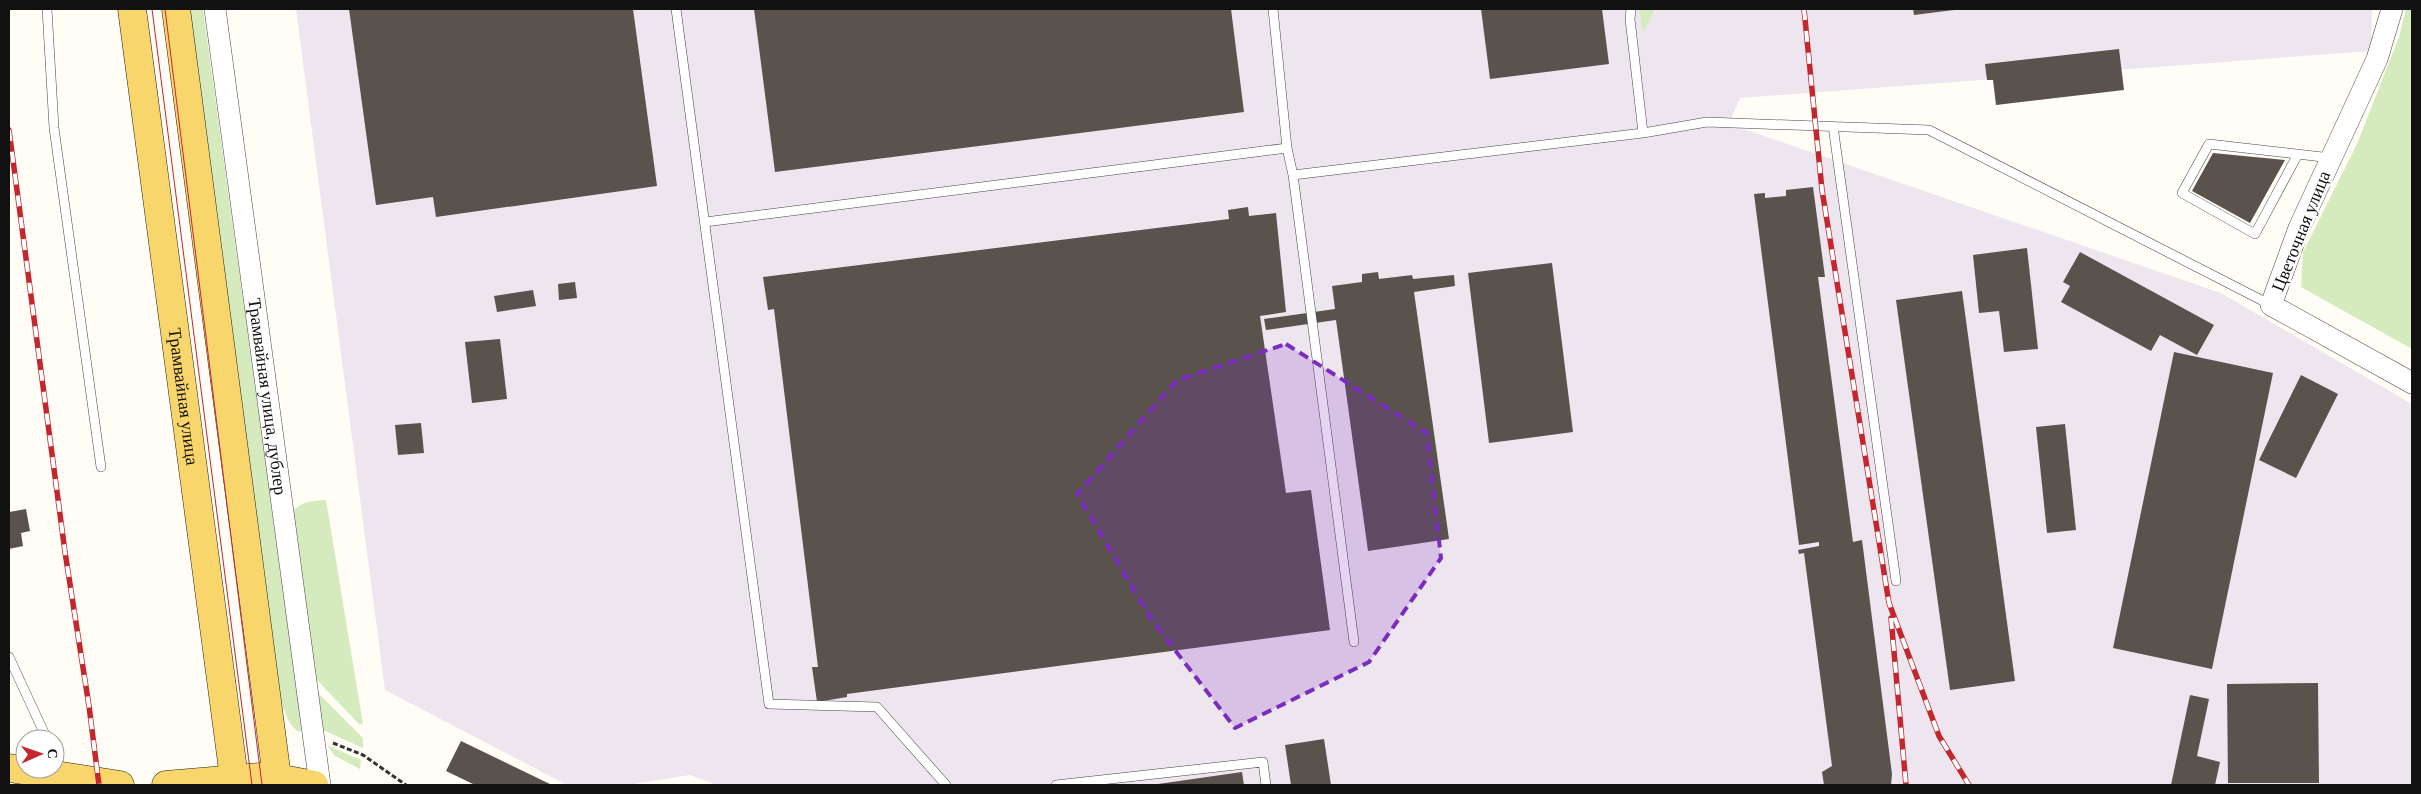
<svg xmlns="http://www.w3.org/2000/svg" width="2421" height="794" viewBox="0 0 2421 794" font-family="'Crimson Pro',serif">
	<rect width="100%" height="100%" fill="#fffdf5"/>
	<path fill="#eee6ef" d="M296,9H2372L2371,51L1740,98L1729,124L2221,293L2412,404V785H717L690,775L627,785H567L385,690Z"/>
	<path fill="#d5ebbd" d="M186,9H203L302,729L299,732C281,722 277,678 273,658Z
		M1639,9H1655L1643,33Z
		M2406,9H2412V349L2301,287L2303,252L2357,144L2399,37Z
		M326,500L363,724H359L313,676L292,512C302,501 312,501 326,500Z
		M318,693L363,738V748L323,730Z
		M327,745L361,760L360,769L335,756Z"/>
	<path fill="#5a524d" d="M349,9H633L657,186L436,217L433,197L376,205Z
		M754,9H1231L1244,112L775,172Z
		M1481,9H1602L1609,64L1490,79Z
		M1913,9H1954V10L1914,15Z
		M2119,49L2124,90L1996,105L1993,80H1987L1985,64Z
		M2213,153L2285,160L2250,223L2192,191Z
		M1813,187L1825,277H1818L1853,542L1862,540L1892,774L1891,785H1824L1822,772L1832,766L1804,553L1799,554L1798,550L1819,546V542L1799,545L1754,194L1765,193V198L1786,196V190Z
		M1248,207L1249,216L1276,213L1286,312L1260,316L1286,493L1311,490L1330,630L847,694V697L817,702L812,667H818L774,309L768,310L763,277L1229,219L1228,210Z
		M2027,248L2038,349L2004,352L1999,311L1979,313L1973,255Z
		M2080,252L2214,325L2197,355L2160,335L2151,351L2061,302L2070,286L2063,282Z
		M1552,263L1573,432L1489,443L1468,273Z
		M1378,272L1379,279L1412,275L1413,279L1454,275L1455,286L1414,292L1449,539L1368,551L1336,320L1266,330L1264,319L1335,309L1332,286L1362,282V274Z
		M575,282L577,298L559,300L558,284Z
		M533,290L536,306L497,312L494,296Z
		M1962,291L2015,681L1950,690L1896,300Z
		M500,339L507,399L472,403L465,342Z
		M2174,352L2273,373L2212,669L2113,648Z
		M2301,375L2338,394L2296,478L2259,460Z
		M421,423L424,453L398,455L395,425Z
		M2065,424L2076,530L2047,533L2036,427Z
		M26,509L30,531L21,533L23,546L9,549V512Z
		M2318,683L2319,783H2228L2227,684Z
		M2190,695L2209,699L2197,756L2220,762L2215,785H2171Z
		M1324,739L1331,785H1291L1285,745Z
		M461,741L552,785H475L446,771Z
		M1242,772L1244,785H1158V784Z"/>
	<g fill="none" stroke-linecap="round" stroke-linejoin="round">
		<defs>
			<path id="service" d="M47,9L54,128L101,467
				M676,9L769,704L877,707L946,785
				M1273,9L1287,148L1293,175L1354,642
				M1631,9L1630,19L1643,133
				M1833,126L1896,581
				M2298,154L2255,234L2182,193L2209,144L2331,158
				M1293,175L1643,133L1707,122L1929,130L2271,305
				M705,222L1287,148
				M9,657L47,739
				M55,756L63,771
				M1056,785L1263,762L1266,785"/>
			<g id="tertiary">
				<path id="s1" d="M215,9L320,785"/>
				<path d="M2392,9L2377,59L2299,228L2271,305L2412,383"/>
			</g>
			<g id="primary">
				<path id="s2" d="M132,9L235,785"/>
				<path d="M176,9L278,785"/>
				<path d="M9,768L120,785"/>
				<path d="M166,785L261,777L277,778L314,785"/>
			</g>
		</defs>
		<use href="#service" stroke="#444" stroke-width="10"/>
		<use href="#tertiary" stroke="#444" stroke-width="22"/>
		<use href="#primary" stroke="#222" stroke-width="29"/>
		<path stroke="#333" stroke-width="3" stroke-dasharray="5 2.5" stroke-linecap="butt" d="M333,743L363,755L406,785"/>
		<use href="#service" stroke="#fff" stroke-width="9"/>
		<use href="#tertiary" stroke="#fff" stroke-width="21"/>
		<use href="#primary" stroke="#f9d66b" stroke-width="28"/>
		<path stroke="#c4262e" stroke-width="1" d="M152,9L252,785
			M165,9L262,785"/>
		<defs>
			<path id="rail" d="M1804,9L1822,190L1889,603L1939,736L1969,785
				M9,130L65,552L89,706L99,785
				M1891,618L1906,785"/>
		</defs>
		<use href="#rail" stroke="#c4262e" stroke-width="5.5"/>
		<use href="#rail" stroke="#fff" stroke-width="4" stroke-dasharray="11" stroke-linecap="butt"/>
	</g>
	<path fill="#7b2cbf" fill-opacity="0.2" stroke="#7b2cbf" stroke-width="4" stroke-dasharray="10 6" stroke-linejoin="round" d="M1286,344L1427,433L1441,558L1369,662L1235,728L1151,619L1077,494L1177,380Z"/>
	<g text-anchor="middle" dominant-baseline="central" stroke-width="5" stroke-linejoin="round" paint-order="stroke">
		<g font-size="18" fill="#111" stroke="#fff">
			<text transform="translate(2301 231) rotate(-68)">Цветочная улица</text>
			<text stroke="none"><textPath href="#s2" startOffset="391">Трамвайная улица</textPath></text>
			<text stroke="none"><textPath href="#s1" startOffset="391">Трамвайная улица, дублер</textPath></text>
		</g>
	</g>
	<rect width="2421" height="794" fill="none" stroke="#111111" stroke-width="20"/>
	<g transform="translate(40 754) rotate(88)"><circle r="24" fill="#ffffff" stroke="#a0a0a0"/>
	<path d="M0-4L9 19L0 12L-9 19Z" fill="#c4262e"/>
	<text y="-8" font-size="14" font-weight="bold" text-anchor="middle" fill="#111111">С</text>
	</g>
</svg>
